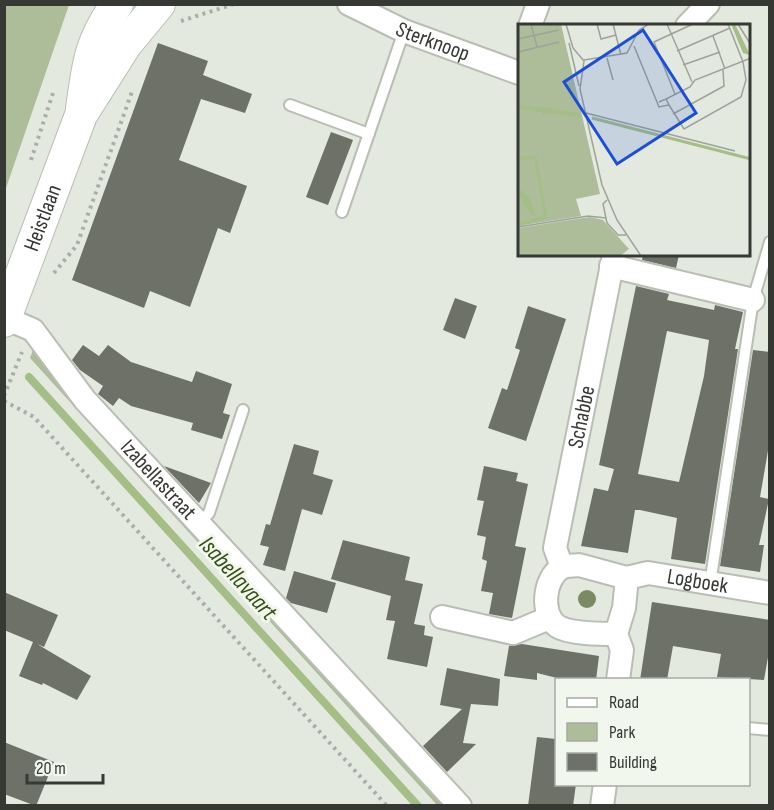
<svg xmlns="http://www.w3.org/2000/svg" width="774" height="810" viewBox="0 0 774 810" font-family="'Sofia Sans Condensed',sans-serif">
	<rect width="100%" height="100%" fill="#e4e9df"/>
	<path fill="#adbd9a" d="M5,4L69,5L5,191L4,5Z
		M35,345L451,805H437L30,358Z"/>
	<g fill="none" stroke-linecap="round" stroke-linejoin="round">
		<path stroke="#a4be86" stroke-width="8" d="M29,377L418,806"/>
	</g>
	<path fill="#6d7168" fill-rule="evenodd" d="M158,43L208,61L203,75L252,94L245,113L201,99L179,160L247,186L230,233L218,228L190,307L150,291L144,308L72,280Z
		M331,132L353,140L328,205L306,197Z
		M643,255H679L676,268L642,260Z
		M636,286L669,294L667,300L714,310L715,305L743,312L735,349H738L705,564L671,559L677,518L640,510H635L628,553L581,546L594,488L608,491L614,469L599,465ZM667,331L709,340L704,376L679,482L638,474Z
		M455,298L477,306L465,339L443,330Z
		M528,306L566,319L526,441L488,428L502,388L507,390L520,350L515,348Z
		M83,345L99,356L108,345L131,362L192,382L196,371L232,384L223,413L230,415L222,439L191,430L193,423L131,406L119,398L113,406L98,394L103,386L80,370L72,360Z
		M753,350L770,352V439L760,497L769,499L759,545H764L760,572L720,566Z
		M294,444L319,451L313,474L333,480L322,515L302,509L285,571L263,565L269,547L260,545L266,524L270,525Z
		M164,466L211,483L199,503Z
		M484,466L518,473L516,481L528,484L515,546L526,548L512,618L489,614L493,593L481,591L487,561L482,559L486,537L477,535L484,501L477,500Z
		M343,540L410,557L405,580L423,584L414,624L425,626L424,635L433,637L427,667L387,659L395,621L386,620L391,596L331,579Z
		M294,571L336,583L327,613L291,603L286,598Z
		M4,592L58,615L44,647L37,644L91,676L77,700L43,683L42,685L19,676L33,642L4,630Z
		M652,602L770,620V646L764,680L717,677L721,654L673,646L667,680H640Z
		M522,644L599,656L596,680H565L537,673V680L504,676L509,646Z
		M447,668L500,679L498,706L471,704L463,743L476,744L447,772L423,746L462,709L440,705Z
		M537,737L556,739V784H576L573,806H528Z
		M4,742L54,762L36,806L4,794Z"/>
	<g fill="none" stroke-linecap="round" stroke-linejoin="round">
		<defs>
			<path id="lane" d="M290,105L369,134
				M342,212L404,31
				M199,523L209,513L243,410
				M710,584L753,300L770,242
				M748,728L770,730"/>
			<g id="street">
				<path id="s1" d="M349,4L404,31L519,73"/>
				<path d="M530,26L538,4"/>
				<path d="M687,26L708,4"/>
				<path d="M611,266L753,300"/>
				<path id="s2" d="M5,318L33,330L85,400L460,806"/>
				<path d="M579,565L627,578L624,608L616,634C601,634 569,634 557,626C540,614 544,578 561,568C565,565 573,566 579,565Z"/>
				<path id="s3" d="M562,567L555,548L614,255"/>
				<path id="s4" d="M627,578L648,573L770,593"/>
				<path d="M442,617L513,633L549,618"/>
				<path d="M616,634L622,650L618,680"/>
				<path d="M602,806L605,784"/>
			</g>
			<g id="secondary">
				<path d="M82,109C88,64 90,42 117,4"/>
				<path id="s5" d="M4,321L81,115L126,44L159,4"/>
			</g>
		</defs>
		<use href="#lane" stroke="#b9beb4" stroke-width="14"/>
		<use href="#street" stroke="#b9beb4" stroke-width="26"/>
		<use href="#secondary" stroke="#b9beb4" stroke-width="34"/>
		<path stroke="#aaaea6" stroke-width="4" stroke-dasharray="3 4.5" stroke-linecap="butt" d="M181,21L234,4
			M31,160L53,93
			M54,273L77,245L133,89
			M4,396L22,352
			M4,401L34,417L387,806"/>
		<use href="#lane" stroke="#fff" stroke-width="10"/>
		<use href="#street" stroke="#fff" stroke-width="22"/>
		<use href="#secondary" stroke="#fff" stroke-width="32"/>
	</g>
	<circle fill="#7c8a64" cx="587" cy="599" r="9"/>
	<g text-anchor="middle" dominant-baseline="central" stroke-width="6" stroke-linejoin="round" paint-order="stroke">
		<g font-size="22" fill="#363834" stroke="#f2f7ed">
			<text stroke="none"><textPath href="#s1" startOffset="92">Sterknoop</textPath></text>
			<text stroke="none"><textPath href="#s5" startOffset="110">Heistlaan</textPath></text>
			<text stroke="none"><textPath href="#s3" startOffset="154">Schabbe</textPath></text>
			<text stroke="none"><textPath href="#s2" startOffset="226">Izabellastraat</textPath></text>
			<text stroke="none"><textPath href="#s4" startOffset="72">Logboek</textPath></text>
		</g>
		<g font-size="24" font-style="italic" fill="#374e12" stroke="#f2f7ed">
			<text transform="translate(238 578) rotate(48)">Isabellavaart</text>
		</g>
	</g>
	<g transform="translate(518 24)">
		<rect width="232" height="232" fill="#e4e9df"/>
		<path d="M0,0H43L82,170L58,175L63,192L0,202ZM72,193L85,196L111,225L102,232H0V204Z" fill="#adbd9a"/>
		<path d="M213,0H217L232,31L225,29ZM0,80L62,89L63,93L30,89L25,92L24,88L0,85ZM0,164L12,174L18,194L5,181Z" fill="#a4be86"/>
		<path fill="none" stroke="#a4be86" stroke-width="3" d="M74,94L233,135M0,135L17,133L28,193L0,201"/>
		<path fill="none" stroke="#9ea29b" stroke-width="1.5" d="M13,0L19,23M48,0L55,24L66,37L62,65L84,161L99,196L123,232M79,0L83,15L98,11M95,0L103,31M149,0L174,58M220,0L233,21M195,12L207,45M0,15L41,6M51,19L61,62M116,22L141,83L151,81L148,75L141,78M159,27L212,4M0,28L41,18M89,34L95,56M66,36L109,29L121,6L131,0M165,41L202,28M157,70L136,18L175,0M148,75L172,63L177,56L233,34M151,81L166,105L223,73L228,56L225,38L210,0M68,89L217,127M155,90L206,62L205,46M89,176L85,180L89,199L100,211H108M0,203L70,192L88,194"/>
		<path fill="#1d4ed8" fill-opacity="0.15" stroke="#1d4ed8" stroke-width="3" d="M125,6L178,89L99,140L46,58Z"/>
		<rect width="232" height="232" fill="none" stroke="#363834" stroke-width="3"/>
	</g>
	<rect width="774" height="810" fill="none" stroke="#363834" stroke-width="12"/>
	<rect x="555" y="678" width="195" height="108" fill="#f2f7ed" stroke="#a7aba3" stroke-width="1.5"/>
	<rect x="567" y="698" width="30" height="9" fill="#ffffff" stroke="#a7aba3" stroke-width="1.5"/>
	<text x="609" y="708" font-size="18" fill="#363834">Road</text>
	<rect x="567" y="723" width="30" height="18" fill="#adbd9a" stroke="#a7aba3" stroke-width="1.5"/>
	<text x="609" y="738" font-size="18" fill="#363834">Park</text>
	<rect x="567" y="753" width="30" height="18" fill="#6d7168" stroke="#a7aba3" stroke-width="1.5"/>
	<text x="609" y="768" font-size="18" fill="#363834">Building</text>
	<path d="M27 774v9h76v-9" fill="none" stroke="#363834" stroke-width="3"/>
	<text x="36" y="774" font-size="18" fill="#363834" stroke="#f2f7ed" stroke-width="4.5" paint-order="stroke">20 m</text>
</svg>
